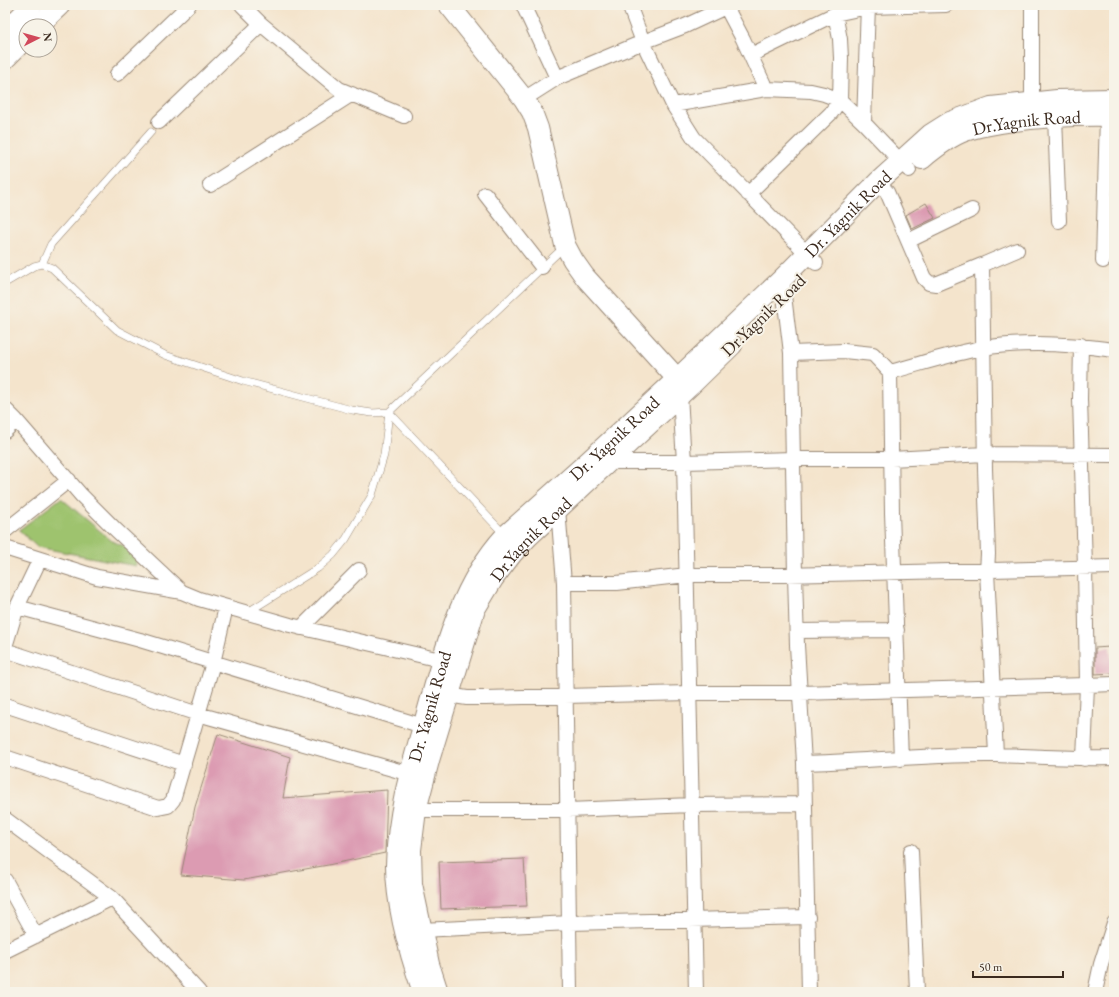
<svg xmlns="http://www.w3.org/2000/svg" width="1119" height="997" viewBox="0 0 1119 997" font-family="'EB Garamond',serif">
	<rect width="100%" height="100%" fill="#f7f3e8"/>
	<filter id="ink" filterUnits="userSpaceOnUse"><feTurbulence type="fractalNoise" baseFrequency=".025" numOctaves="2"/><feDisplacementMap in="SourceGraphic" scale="8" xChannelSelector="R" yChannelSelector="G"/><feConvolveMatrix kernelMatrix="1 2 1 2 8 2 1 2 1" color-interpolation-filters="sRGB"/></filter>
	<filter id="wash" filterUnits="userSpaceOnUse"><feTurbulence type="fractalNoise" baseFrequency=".012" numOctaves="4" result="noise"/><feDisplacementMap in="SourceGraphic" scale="16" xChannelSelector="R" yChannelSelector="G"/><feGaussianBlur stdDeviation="0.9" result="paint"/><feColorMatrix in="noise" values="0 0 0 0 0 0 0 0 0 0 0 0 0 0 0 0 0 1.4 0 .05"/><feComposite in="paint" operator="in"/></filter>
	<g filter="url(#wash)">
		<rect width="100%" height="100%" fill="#f4e4cc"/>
		<path fill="#9ec36e" stroke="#6c7646" d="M61,498L112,541L136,551V566L37,547L19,530Z"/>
		<g id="blocks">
			<path fill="#dc9bb2" d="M926,203L935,218L912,229L906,215Z
				M1110,647L1111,658L1114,657V673L1095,674V648Z
				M218,734L290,757L283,798L387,790L385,853L328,865L244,880L181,875L195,807Z
				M524,859L527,906L441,909L439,862Z"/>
		</g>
	</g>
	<g filter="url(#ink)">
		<use href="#blocks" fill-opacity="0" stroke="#988775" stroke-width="1"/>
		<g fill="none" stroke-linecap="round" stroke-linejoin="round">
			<defs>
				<path id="lane" d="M42,264L51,244L151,132
					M5,283L34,266L42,264L52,268L117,330L165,355L243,381L352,410L372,413L389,412L564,247
					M389,412L504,534
					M248,612L318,568L333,555L346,539L372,495L384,455L389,412"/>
				<path id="street" d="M242,5L261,24L339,89L404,116
					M523,5L557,78
					M629,5L643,42L673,105
					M725,5L743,39L766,89
					M868,5L864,123L909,170
					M751,55L835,14L868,7L946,5
					M117,74L189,5
					M524,99L557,78L643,42L685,26L730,5
					M1032,102V5
					M1055,117L1059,221
					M159,122L261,24
					M878,182L887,192L924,278L929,283L936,284L982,265L985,469L988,554L987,571L996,755
					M210,185L352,94
					M485,194L542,267
					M748,194L831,113L840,100L841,58L840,39L835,14
					M908,241L972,210
					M1103,261L1107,116
					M816,263L694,138L673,105L766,89L811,91L824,94L840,100L864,123
					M982,265L1017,250
					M782,279L791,353L795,575L797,645L804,763L809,992
					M1081,345L1080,399L1085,567L1087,685L1084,759
					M791,353L844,351L873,354L890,372C920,364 953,353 983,348C1025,341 1072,344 1114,350
					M890,372L892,513L901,759
					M680,395L684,462L696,992
					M5,409L16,420L81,495L114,528L182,592
					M5,431L16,420
					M609,462H684L793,459H891L985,454L1114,455
					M558,509L564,583L570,992
					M5,531L69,480
					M5,548L97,577L182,592L199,599L290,625L449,662
					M564,583H617L687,575H784L1114,567
					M17,607L140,640L423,726
					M301,628L359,570
					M797,631L897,630
					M5,647L17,607L40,559
					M5,650L198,714L410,774
					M441,694L467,698H485L689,693H800L1087,685L1114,684
					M5,705L184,764
					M5,757L158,808L168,806L173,800L213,663L226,607
					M804,763C868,761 932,754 996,755C1035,756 1074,759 1114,758
					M416,810H568L692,805L804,804
					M5,819L112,898L199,992
					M911,851L917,992
					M5,880L36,936
					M421,930L570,923L808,917
					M5,951L112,898
					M1095,992L1101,964L1114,923"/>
				<g id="secondary">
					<path d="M449,5L524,99L532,112L538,128L565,245L573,260L585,277L672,373L677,379L680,391"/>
					<path d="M38,26L60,5"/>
					<path d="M5,32L32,5"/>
					<path d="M5,59L26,38"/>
					<path id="s1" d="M922,159C935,148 949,137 965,131C977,127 989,125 1001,123C1038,117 1076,115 1114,116"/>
					<path id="s2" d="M423,992C410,955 396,905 396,865C397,814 411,768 425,720C443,656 459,586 505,536L590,460L677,379L782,279L878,182L931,134L950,122L991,107L1057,100L1114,99"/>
					<path id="s3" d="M438,992L429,964L412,884L411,850L416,810L430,757L475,609L493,579L512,554L528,537L691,385L732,345"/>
				</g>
			</defs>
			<use href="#lane" stroke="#988775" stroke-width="8"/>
			<use href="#street" stroke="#988775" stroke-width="16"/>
			<use href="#secondary" stroke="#988775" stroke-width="22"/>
			<use href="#lane" stroke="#fff" stroke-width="7"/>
			<use href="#street" stroke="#fff" stroke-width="14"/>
			<use href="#secondary" stroke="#fff" stroke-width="20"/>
		</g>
	</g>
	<g text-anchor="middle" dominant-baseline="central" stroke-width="4" stroke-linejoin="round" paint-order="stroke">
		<g font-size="18" fill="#3b2a1e" stroke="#f7f3e8">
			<text stroke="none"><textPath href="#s1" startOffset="114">Dr.Yagnik Road</textPath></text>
			<text stroke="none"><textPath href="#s2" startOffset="952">Dr. Yagnik Road</textPath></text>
			<text transform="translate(763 315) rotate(-44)">Dr.Yagnik Road</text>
			<text stroke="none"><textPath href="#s2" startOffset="628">Dr. Yagnik Road</textPath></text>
			<text stroke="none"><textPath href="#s3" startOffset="485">Dr.Yagnik Road</textPath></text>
			<text stroke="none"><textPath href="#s2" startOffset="293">Dr. Yagnik Road</textPath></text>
		</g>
	</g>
	<rect width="1119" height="997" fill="none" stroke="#f7f3e8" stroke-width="20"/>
	<g transform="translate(38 38) rotate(84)"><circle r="19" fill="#f7f3e8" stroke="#aca397"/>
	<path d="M0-3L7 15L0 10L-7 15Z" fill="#d1495b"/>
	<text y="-6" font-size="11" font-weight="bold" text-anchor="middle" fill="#3b2a1e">N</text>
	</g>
	<path d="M973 971v6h90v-6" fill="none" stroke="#3b2a1e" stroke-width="2"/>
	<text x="979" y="971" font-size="12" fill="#3b2a1e" stroke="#f7f3e8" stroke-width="3" paint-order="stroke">50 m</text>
</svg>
